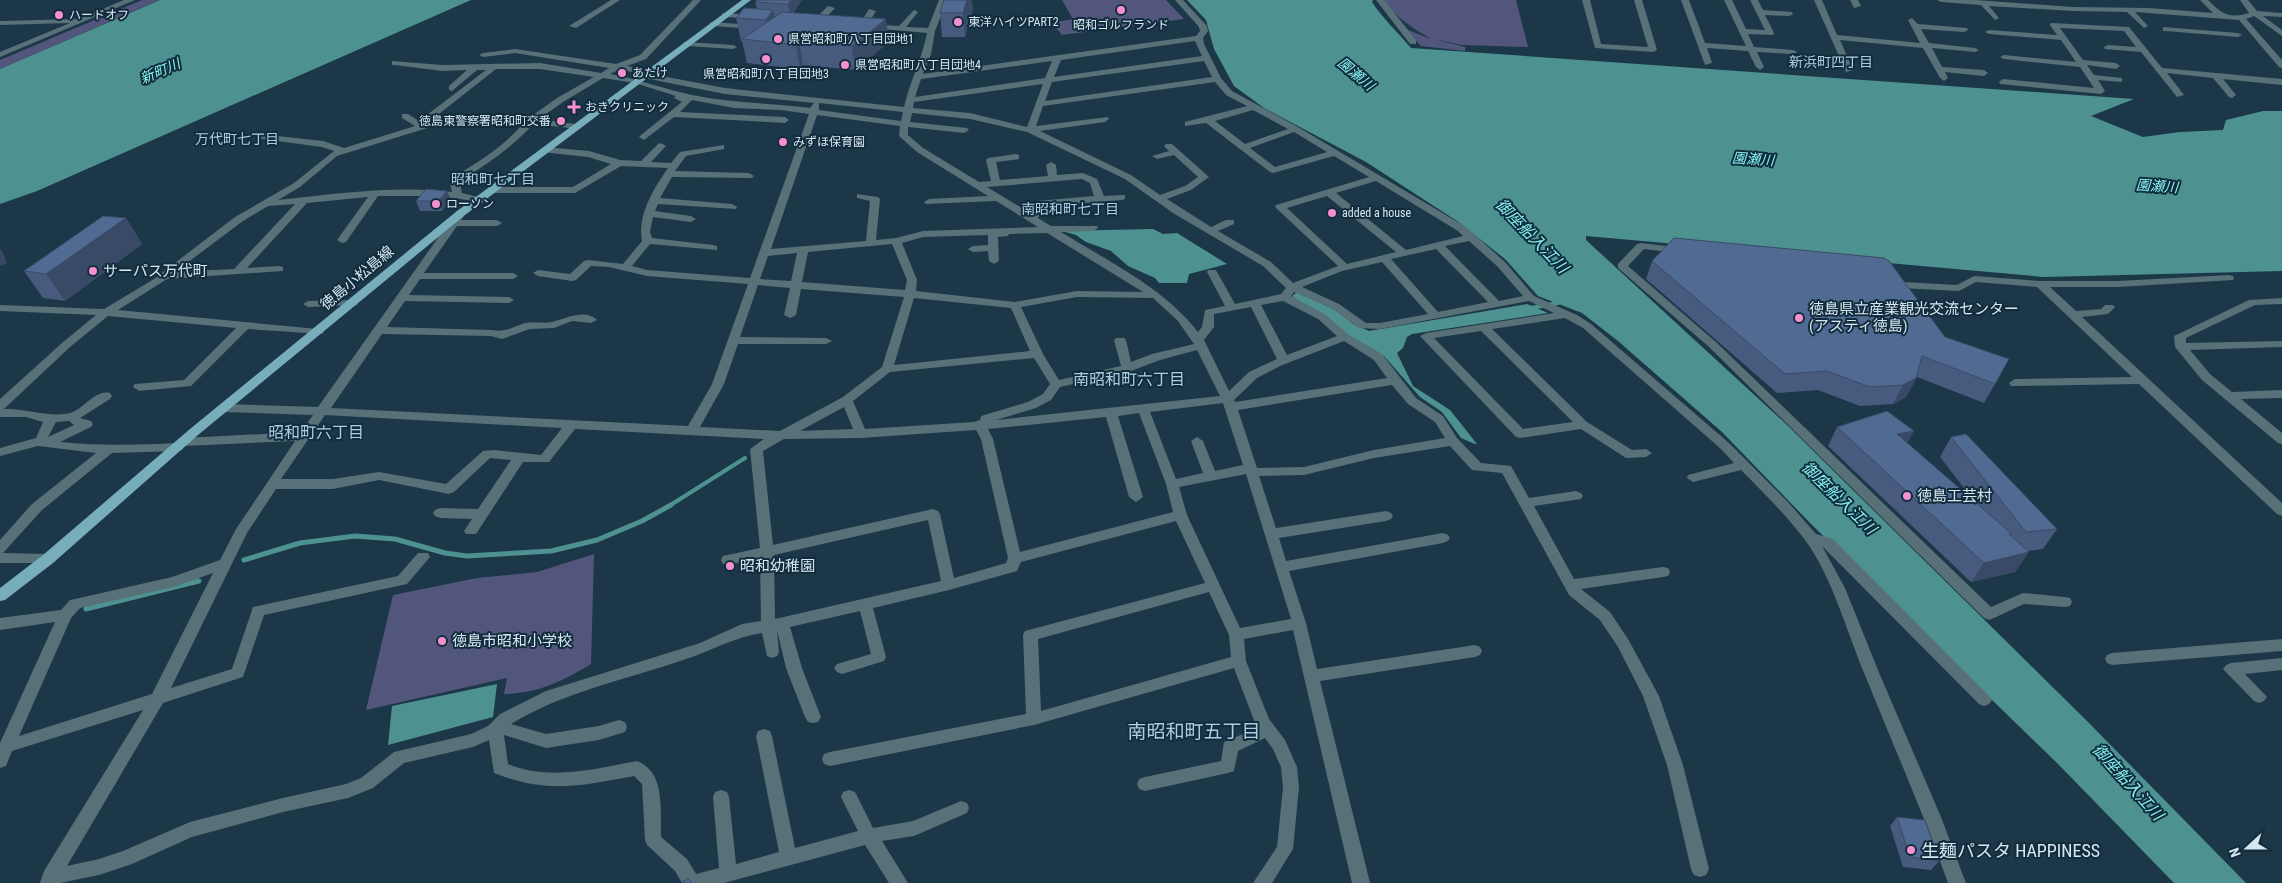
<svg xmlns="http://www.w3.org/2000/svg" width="2282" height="883" viewBox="0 0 2282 883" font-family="'Roboto Condensed','Noto Sans JP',sans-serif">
	<rect width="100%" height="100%" fill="#1b3748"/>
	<path fill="#53567c" d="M142,0H159L0,69V60Z
		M1062,0H1166L1184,19L1062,35L1052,23L1073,19Z
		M1382,0H1516L1528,47L1462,45L1433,39L1465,47V51L1421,46L1403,27L1404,25L1408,30L1431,39C1412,28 1396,17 1382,0Z
		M594,554L591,664C561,682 539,693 504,694L507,678L366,710L393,595L477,578L537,572Z"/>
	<path fill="#4d9291" d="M160,0H471L37,191L0,204V69Z
		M1187,0H1373L1372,2C1383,19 1398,32 1411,48L2134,99L2091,116L2143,137L2180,132L2223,130L2226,120L2263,111H2282V271L2044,277L1586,236V240L1785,423L2087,721L2246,883H2174L2057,763L1812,525L1722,432L1618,341L1582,313L1538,296L1505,259L1457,221L1366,162L1264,108L1234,86L1214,49L1206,20Z
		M1153,229L1163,234L1177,233L1227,264L1189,274L1187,283H1159L1155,278L1128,266L1111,251L1086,242L1076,235L1062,231Z
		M1297,292L1337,311L1353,324L1369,331L1527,304L1548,313L1412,334L1407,337L1403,348L1397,353L1413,386L1450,410L1477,444H1475L1461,438L1442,412L1420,397L1384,356L1346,335L1292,296Z
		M497,684L493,717L388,745L392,706Z"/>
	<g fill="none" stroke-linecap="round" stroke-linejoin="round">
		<path stroke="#4d9291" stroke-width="4" d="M1531,308L1558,303
			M669,506L745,458"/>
		<path stroke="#4d9291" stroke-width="5" d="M244,560L300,543L355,536L395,539L445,553L467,556L551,551L597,540L642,521L671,505
			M86,609L199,581"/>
		<path fill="#587178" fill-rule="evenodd" d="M124,0H135L0,57V52L70,23L0,25V21L79,19Z
			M611,0H620L576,28L569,26Z
			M693,0H701L646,59L627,66L651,70V74L725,88L904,107C910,81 922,59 927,33L871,28H868V24L899,26L914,10L918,12L906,27L928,28L939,0H947L935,31L931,54L923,74L1196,36L1200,31L1199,27L1175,0H1183L1207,26L1208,31L1203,38L1204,44L1221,78L1232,91L1298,127L1466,227L1505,262L1534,296L1577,315L1591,324L1729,443L1788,502L1816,534L1833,539L1989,696L1992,700L1989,704L1984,706L1979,704L1822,546L1845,588L1880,675L1941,817L1966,883H1948C1923,812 1893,745 1865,675C1847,633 1832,576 1805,540C1786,515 1763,492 1741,470L1693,482L1687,478L1688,475L1734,463L1721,449L1583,328L1565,318L1492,329L1587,422L1632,450L1646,449L1652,453L1646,457L1626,458L1581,429L1520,438L1516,437L1420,336L1426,333L1554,313L1529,301L1380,329L1359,328L1331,308L1294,292L1291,296L1326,315L1349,335L1382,354L1416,398L1443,416L1457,438L1481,463L1511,466L1529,498L1576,491L1581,493L1583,496L1581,499L1534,506L1574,579L1663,567L1668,568L1670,572L1668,576L1663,577L1581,589L1610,612L1628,639L1659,696L1683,765L1709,869L1706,875L1700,877L1694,875L1691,869L1667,765L1643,696L1618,647L1600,620L1569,595L1502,473L1472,470L1450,446L1374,458L1304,475L1259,476L1276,528L1386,511L1391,513L1393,516L1391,519L1386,521L1279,538L1286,561L1443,533L1448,535L1450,538L1448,541L1443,543L1289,571L1306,623L1317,669L1475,645L1480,647L1482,651L1480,655L1475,657L1320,681L1370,883H1352L1293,630L1244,639L1246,661L1269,719L1285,740L1297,767L1299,787L1293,849L1272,883H1253L1277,847L1283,787L1281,767L1273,749L1265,738L1238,751L1234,771L1228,773L1145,791L1139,789L1137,784L1139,779L1145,777L1221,761L1224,742L1257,728L1234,668L1034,725L830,766L824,764L822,759L824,754L830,752L1026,714L1023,635L1025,631L1205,583L1176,521L1021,562L1017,571L949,590L873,608L886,657L884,661L842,674L837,672L834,668L837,664L871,654L860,611L790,627L802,668L821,717L818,722L813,723L808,722L805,717L786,668L777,630L779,652L777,656L772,658L767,656L762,633C734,637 709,652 683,660C625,680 563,692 511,724L546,734L599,726L619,720L625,722L627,727L625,732L599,740L546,748L504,735L508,764C549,781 594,769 637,761C666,772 660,811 661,837L687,859L696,874L719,868L713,797L715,792L721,790L727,792L729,797L736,864L779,852L756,736L758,731L764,729L770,731L772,736L795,848L858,831L841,797L843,792L849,790L855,792L873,828L913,821L961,801L967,803L969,808L967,813L914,836L882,841L908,883H889L865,845L724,883H682L675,871L647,845L645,840L642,784L634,776C581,786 546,794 494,773L489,740L473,747L404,763L373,788L348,798L283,812L192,837L132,864L99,875L60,883H40L44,871L143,710L12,751L6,766L0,768V743L55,622L0,630V618L61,610L70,600L75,599L172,577L220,560L236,529L295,441L184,446L182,450L178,451L112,453L42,510L3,553L48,554L53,555L55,559L53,563H0V540L32,504L96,453L38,446L0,456V448L36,438L43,422L26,417H0V399L62,343L96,315L0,311V305L104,309L154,279L235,217L294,183L334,151L322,147L262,139L257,136L259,134L323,141L344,148L415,126L402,118V114H408L419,121L486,70H477L452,91L449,90V86L467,70L442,71L395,65H392V61L442,65L540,63L601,73L609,68L515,53L483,57L479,55L483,53L515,49L616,64L640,55ZM1195,41L1202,56L1054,77L1061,60ZM1052,61L1045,78L915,97L921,79ZM1204,61L1212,77L1045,101L1052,82ZM496,69H540L594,77L557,98L529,118L449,115L430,121ZM618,70L641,73V77L644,78L725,94L814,103L810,108C771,103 731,103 692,95C664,89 638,79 610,74ZM603,78L635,83L676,96L674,98L682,102L641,135L639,137L644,140L674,117L785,123L789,120L785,117L680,112L692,100L734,108L781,110L809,114L750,278L647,270L632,266L650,244L717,250V246L713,245L652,238L650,232L653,217L691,222L696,219L691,216L655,211L658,204L736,209L737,207L732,204L660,198L672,177L752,178L754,176L749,173L675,171L686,156L724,149V145L680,152L671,163L651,162L666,146L661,143L658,144L641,161L620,160L589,151L545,147L540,150L542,152L588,157L611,164L573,187H493L488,190L493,193H575L621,166L668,168C654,188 637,215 642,241L623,264L588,260L584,261L570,274L538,270L533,273L538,276L572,281L576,280L591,266L609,267L647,276L748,284L712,384L688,426L331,408L382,334L491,336L502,339L530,329L554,328L572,321L591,323L597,320C585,308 565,319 552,322C544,324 534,321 525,323C512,327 505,333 492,330L387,327L405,301L509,303L514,300L509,297L409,295L420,279H513L518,276L513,273H424L457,226H497L502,223L497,220H461L466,213L461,210L457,211L318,407L224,404L218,408L224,412L313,415L301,432L183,438L179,439L177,443C138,445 99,446 60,442L91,427L93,424L91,421L80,418L110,399L112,396L110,393C95,389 83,410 70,413C49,418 26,408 4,409L70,347L108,316L236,328L184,380L135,384L133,387L139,391L191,386L248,329L322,334L324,332L322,330L318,329L118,310L167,279L283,271V267L279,266L247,268L307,203L368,197L337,240L342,243L346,242L378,196H438L482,202V198L462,193L460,184L462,180C488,163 513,147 533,124L578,129L580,127L575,124L539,119L563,102ZM1215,82L1226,95L1247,106L1185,122V126L1206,123L1270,172L1273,173L1334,156L1369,177L1276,205L1275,207L1338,266L1293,283L1271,262L1218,231L1234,224V220H1226L1211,227L1167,199L1191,190L1209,177L1172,144H1166L1164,146L1169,151L1152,156L1157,159L1174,155L1198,177L1185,186L1160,195L1131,175L1040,131L1105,122L1109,119L1108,117L1036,126L1043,106ZM1043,84L1027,127L970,113L913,108L914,102ZM819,103L903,112L901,121L819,110ZM1253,110L1288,129L1245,144L1215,121ZM912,113L970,119L1027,132L1125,179L1173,213L1263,266L1286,288L1281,294L1235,304L1216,270H1208L1207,272L1225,306L1205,310L1202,327L1198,332C1163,287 1109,262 1061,232L1093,231L1098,228L1097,226H1051L1038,218L1044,206L1122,200L1125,199V195L1104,196L1097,179L1083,173L1057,175L1056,165L1051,162L1046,165L1048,176L1000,180L996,162L1019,159V155L1016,154L988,158L986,160L991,181L979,182L923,148L908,135V127L964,133L969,130L967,128L910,122ZM817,115L900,126L899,136L917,152L988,196L929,199L924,202L926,204L996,201L1038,227L923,231L896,238L876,240L880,199L878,197L857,194V198L870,201L866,241L771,249ZM450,121L524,123C513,135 501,146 488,155C475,165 459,171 450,184L452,192C394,185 335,194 278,200L300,187L337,156ZM1294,132L1327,152L1275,167L1250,148ZM1082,179L1090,183L1094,196L1037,201L1030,213L987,187ZM1376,181L1458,231L1463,236L1406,250L1336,193ZM1327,196L1396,252L1347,264L1287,208ZM295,204L234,269L175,272L243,221L268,206ZM1047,233L1143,292L1077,291L1015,302L916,291L917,280L902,243L923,237L988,235V245L973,246L968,249L973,252L988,251L989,261L994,264L999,261L998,237L1008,236L1009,234ZM1469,241L1497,266L1523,296L1499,301L1445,246ZM892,244L907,280L905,290L802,282L808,252ZM1436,249L1488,302L1438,312L1391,259ZM797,253L791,281L760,279L768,256ZM1382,262L1428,314L1380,323H1366L1339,304L1302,287L1342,271ZM758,285L790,288L784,315L790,318L796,315L801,289L904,297L882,367L843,397L780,431L700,427L724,384L738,344H826L832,341L826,338L740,337ZM1077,297L1153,298L1178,321L1194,344L1152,354L1131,362L1126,340L1124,338H1116L1114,340L1121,366L1059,380L1043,354L1021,307ZM914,298L1011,308L1030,351L894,365ZM1283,301L1318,319L1337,336L1287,355L1261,305ZM1251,307L1277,359L1249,372L1229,391L1204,340L1214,327V314ZM1481,331L1573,422L1523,429L1434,338ZM1344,341L1374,360L1387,378L1235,402L1234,400L1257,378L1280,366ZM1197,350L1220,396L996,420L1036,408L1051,400L1060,387L1131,371L1160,360ZM1034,358L1050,384L1043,394L1028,402L981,416L980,420L974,422L865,429L853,401L890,372ZM1392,385L1408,404L1435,422L1445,438L1374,450L1304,467L1257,468L1256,465L1238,410ZM1223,403L1243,465L1215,471L1203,441L1197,437L1191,441L1203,473L1176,479L1150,412ZM844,407L853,429L800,431ZM1139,413L1166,484L1173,512L1020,552L993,439L988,429L1106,417L1129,497L1136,502L1143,497L1118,416ZM325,415L562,428L541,455L494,450L483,451L446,484L379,472L333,479H281ZM69,421L74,425L48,437L56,422ZM575,429L764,439L750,449L760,548L723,556L721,560L723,564L728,565L760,558L761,621L742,624L700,643L546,691L500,714L488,726L471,734L394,752L361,778L346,784L283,798L190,822L123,851L99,859L67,866L163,703L243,677L264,615L407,584L430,557L428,553H418L398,576L253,607L232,669L171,688L247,533L276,489H333L379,480L449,494L454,492L490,458L511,460L478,509L440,508L435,510L433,513L435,516L440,518L472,519L464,531L466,534H476L523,462H549ZM976,430L981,439L1008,558L1006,563L954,578L940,514L938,511L933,509L773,545L763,451L784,439L861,438ZM1246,474L1291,619L1240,628L1187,515L1179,487ZM928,520L941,581L775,619L774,555ZM213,573L152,694L19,736L71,618L80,608L174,587ZM1209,592L1229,635L1231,657L1041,711L1038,639Z
			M1376,0H1384L1416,40V44H1410Z
			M1582,0H1590L1601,44L1648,47L1634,0H1642L1657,50L1653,52L1595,48Z
			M1681,0H1689L1705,43L1746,46L1724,0H1732L1746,29L1765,30L1750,0H1758L1763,10L1792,12L1793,14L1789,16L1765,15L1774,33L1773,35L1748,34L1754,47L1793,50L1797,52L1793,54L1757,52L1764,67L1760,70L1756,67L1748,51L1707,48L1712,63L1705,65Z
			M1814,0H1822L1837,35L1920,43L1908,20L1912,18L1918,24L1967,28L1968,30L1964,32L1921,29L1929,43L1975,48L1979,50L1975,52L1932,48L1942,67L1984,70L1988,73L1984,76L1945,72L1948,78L1944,81L1940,78L1923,48L1840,40L1853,70L1846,72Z
			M1850,0H1858L1861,6L1854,8Z
			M1937,0H1975L2073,7L2149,8L2213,13L2200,0H2208C2222,14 2229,19 2249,13L2240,0H2248L2257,11L2282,13V17L2263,16L2282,30V36L2254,16L2246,19L2282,60V68L2279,67L2239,20L2135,12L2148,26L2144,28L2127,12L2073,11L1989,6L1999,18L1995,20L1981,5L1941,2Z
			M828,6L835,8L820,24H814V20Z
			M869,9L876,11L866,27H860L859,25Z
			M723,13L754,15L758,17L754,19L726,17L722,15Z
			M711,22L753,25L757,27L753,29L714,26L710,24Z
			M2051,23L2129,27L2162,68L2282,79V85L2223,79L2236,95L2232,98L2229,97L2213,78L2167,73L2184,95L2177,97L2141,52L2105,49L2104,47L2108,45L2136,47L2124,31L2060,28L2083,60L2116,63L2120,66L2116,69L2087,65L2094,75L2122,78V82L2098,80L2105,91L2101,94L2000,84L1999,82L2003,79L2094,88L2080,67L2004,59L2000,57L2004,55L2076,62L2061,40L1989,34L1985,32L1989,30L2057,35L2050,25Z
			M2163,27L2238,33L2242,35L2238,37L2166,31H2163Z
			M684,42L733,45L737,47L733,49L687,46L683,44Z
			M1641,243L1683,248L1684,250L1679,253L1644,249L1628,266L1717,343L1991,607L2023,593L2065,597L2070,598L2072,602L2070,606L2065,607L2024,604L1994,618L1989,620L1984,618L1709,347L1618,268V264L1637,244Z
			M2229,275L2233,276L2234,278L2233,280L2118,287H2050L2076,311L2101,309L2105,305H2113L2115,307L2108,314L2082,317L2282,503V516L2277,514L2139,384L2011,386L2009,383L2015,379L2132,377L2037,287L1976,282L1959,291L1900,288L1888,280L1893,277L1903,282L1957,285L1974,276L2040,281H2118Z
			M2282,298V304L2255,305L2186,338V343L2282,341V347L2190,350L2210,374L2232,392L2282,390V398L2241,399L2282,433V444L2278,443L2202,380L2175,347L2174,336L2249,300Z
			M353,300L357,301L358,303L357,305L308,307L303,304L308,301Z
			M2282,639V651L2112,665L2107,663L2105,659L2107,655L2112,653Z
			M2282,658V670L2245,674L2267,697L2264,701L2259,703L2254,701L2223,669L2226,665L2231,663Z"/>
		<path fill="#78adbb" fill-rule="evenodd" d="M742,0H751L465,215L198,435L53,563L5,600L0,601V588L43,555L190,429L457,211Z"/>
	</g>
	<path fill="#465b7e" d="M802,0L793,13L889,42L855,70L803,65L800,69L747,63L742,41H741L736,18L757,9L755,2Z
		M973,8L965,37H942L940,13Z
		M451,200L442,211H420L416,201Z
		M126,218L142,244L65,301L43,298L24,271Z
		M1652,261L1945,337L1995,384L1984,403L1917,377L1906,397L1893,404L1860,406L1818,390L1777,393L1646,279Z
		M1837,427L1907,443L1974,501L1940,457L1951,437L2057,529L2043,549L2027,551L2029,552L2015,572L1971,582L1828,446Z
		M1897,817L1939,861L1931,870L1903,867L1890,826Z"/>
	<path fill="#394a66" d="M791,0H802L790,16L788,4Z
		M967,0H972L973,8L965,37L963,13Z
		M773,10L778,34L770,42L766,20Z
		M886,19L889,42L855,70L852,46Z
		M799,41L803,65L800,69L796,45Z
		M447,191L451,200L442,211L438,201Z
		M126,218L142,244L65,301L46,274Z
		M0,249L3,253L7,263L0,266Z
		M1916,378L1906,397L1893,404L1903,385Z
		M1914,431L1903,451L1897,434Z
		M2029,552L2015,572L1971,582L1984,563Z"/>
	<path fill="#516a92" stroke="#394a66" d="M757,0H791L788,4L755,2Z
		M944,0H967L963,13H940Z
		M744,8L773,10L766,20L736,18Z
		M782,12L886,19L852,46L799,41L796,45L742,39Z
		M426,189L447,191L438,201H416Z
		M103,216L126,218L46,274L24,271Z
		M1674,238L1884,258L1889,261L1945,337L2009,359L1995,384L1922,356L1916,378L1903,385L1870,387L1827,371L1785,374L1652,261Z
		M1887,411L1914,431L1897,434L2012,534H2009L2029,552L1984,563L1837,427Z
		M1966,434L2057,529L2026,532L1951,437Z
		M1897,817L1925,820L1939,861L1910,857Z
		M688,878L692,883H681Z"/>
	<g fill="#f790ce" stroke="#112d3d" stroke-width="2">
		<circle cx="1121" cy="10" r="5"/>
		<circle cx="59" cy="15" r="5"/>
		<circle cx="958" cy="22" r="5"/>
		<circle cx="778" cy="39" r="5"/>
		<circle cx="766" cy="59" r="5"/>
		<circle cx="845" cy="65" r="5"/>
		<circle cx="622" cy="73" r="5"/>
		<path d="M571.5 99.5h5v5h5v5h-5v5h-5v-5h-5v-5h5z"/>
		<circle cx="561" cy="121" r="5"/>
		<circle cx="783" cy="142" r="5"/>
		<circle cx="436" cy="204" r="5"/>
		<circle cx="1332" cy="213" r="5"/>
		<circle cx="93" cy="271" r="5"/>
		<circle cx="1799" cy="318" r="5"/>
		<circle cx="1907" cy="496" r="5"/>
		<circle cx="730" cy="566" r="5"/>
		<circle cx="442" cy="641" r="5"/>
		<circle cx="1911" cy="850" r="5"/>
	</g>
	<g text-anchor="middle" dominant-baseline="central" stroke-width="4" stroke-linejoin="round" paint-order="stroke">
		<g font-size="12" fill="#d7e7f2" stroke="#112d3d" text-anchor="start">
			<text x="69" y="15">ハードオフ</text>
			<text x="968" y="22">東洋ハイツPART2</text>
			<text x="1121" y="25" text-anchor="middle">昭和ゴルフランド</text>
			<text x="788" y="39">県営昭和町八丁目団地1</text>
			<text x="855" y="65">県営昭和町八丁目団地4</text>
			<text x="632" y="73">あたけ</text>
			<text x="766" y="74" text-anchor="middle">県営昭和町八丁目団地3</text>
			<text x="585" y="107">おきクリニック</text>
			<text x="551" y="121" text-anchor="end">徳島東警察署昭和町交番</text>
			<text x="793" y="142">みずほ保育園</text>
			<text x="446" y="204">ローソン</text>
			<text x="1342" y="213">added a house</text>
		</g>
		<g font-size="14" fill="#accce1" stroke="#112d3d">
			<text x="1831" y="62">新浜町四丁目</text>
			<text x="237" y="139">万代町七丁目</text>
			<text x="493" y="179">昭和町七丁目</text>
			<text x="1070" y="209">南昭和町七丁目</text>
		</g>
		<g font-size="14" font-style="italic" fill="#89f4f3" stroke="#112d3d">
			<text transform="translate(160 71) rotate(-24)">新町川</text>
			<text transform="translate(1356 74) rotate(40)">園瀬川</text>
			<text transform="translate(1753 159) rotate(4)">園瀬川</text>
			<text transform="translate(2157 186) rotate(4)">園瀬川</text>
		</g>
		<g font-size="15" fill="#d7e7f2" stroke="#112d3d" text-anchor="start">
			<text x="103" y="271">サーパス万代町</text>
			<text x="1809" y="309">徳島県立産業観光交流センター<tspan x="1809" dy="17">(アスティ徳島)</tspan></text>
			<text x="1917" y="496">徳島工芸村</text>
			<text x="740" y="566">昭和幼稚園</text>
			<text x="452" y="641">徳島市昭和小学校</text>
		</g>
		<g font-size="15" fill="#d7e7f2" stroke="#112d3d">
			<text transform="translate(357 278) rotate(-40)">徳島小松島線</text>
		</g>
		<g font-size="16" font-style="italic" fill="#89f4f3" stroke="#112d3d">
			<text transform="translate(1532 236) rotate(46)">御座船入江川</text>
			<text transform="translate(1839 498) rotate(44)">御座船入江川</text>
			<text transform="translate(2128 782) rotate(48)">御座船入江川</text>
		</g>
		<g font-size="16" fill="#accce1" stroke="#112d3d">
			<text x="1129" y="379">南昭和町六丁目</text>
			<text x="316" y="432">昭和町六丁目</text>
		</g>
		<g font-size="18" fill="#d7e7f2" stroke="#112d3d" text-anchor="start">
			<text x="1921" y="850">生麺パスタ HAPPINESS</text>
		</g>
		<g font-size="19" fill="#accce1" stroke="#112d3d">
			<text x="1194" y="731">南昭和町五丁目</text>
		</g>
	</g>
	<g transform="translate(2247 848) rotate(249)" stroke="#112d3d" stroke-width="4" paint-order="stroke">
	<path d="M0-4L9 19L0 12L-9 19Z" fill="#d7e7f2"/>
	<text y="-8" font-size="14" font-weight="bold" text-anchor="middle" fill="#d7e7f2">N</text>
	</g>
</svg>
